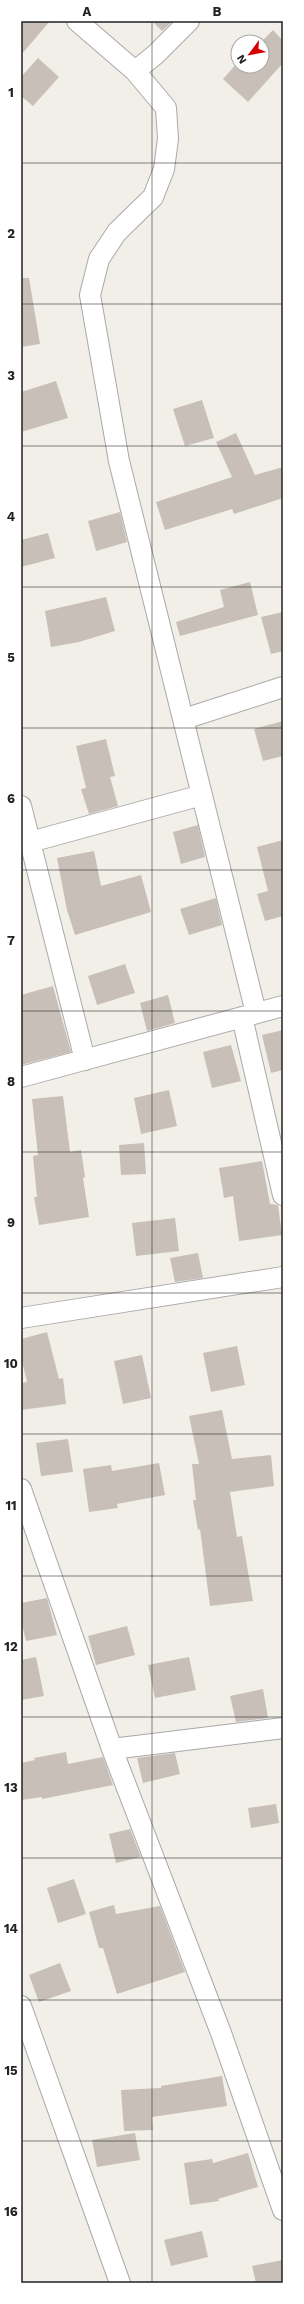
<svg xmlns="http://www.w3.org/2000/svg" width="304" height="2304" viewBox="0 0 304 2304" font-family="'Work Sans',sans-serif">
	<rect width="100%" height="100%" fill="#f2efe9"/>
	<path fill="#c7bfb8" d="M21,21H50L21,55Z
		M152,21H173L162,31Z
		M273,30L283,41V63L248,102L223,79L238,62V66H262L261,42Z
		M38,58L59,77L33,106L21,96V77Z
		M21,278H29L40,344L21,347Z
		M56,381L68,418L21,432V392Z
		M202,400L214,438L185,446L173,409Z
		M236,433L255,475L283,467V498L234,514L232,509L165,530L156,502L232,477L216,442Z
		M120,512L127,542L96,551L88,521Z
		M48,533L55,558L21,567V540Z
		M250,582L258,615L180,636L176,622L224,607L220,590Z
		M106,597L115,631L79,642L51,647L45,611Z
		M283,612V651L271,654L261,617Z
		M283,721V756L263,761L254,729Z
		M106,739L115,776L110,777L118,806L89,814L81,789L86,788L76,746Z
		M198,825L205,857L181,864L173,832Z
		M283,840V916L265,921L257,894L268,891L257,847Z
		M94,851L101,886L141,875L151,912L75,935L67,910L57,858Z
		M216,898L222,925L189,935L180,909Z
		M125,964L135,993L97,1005L88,976Z
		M53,986L71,1052L21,1065V995Z
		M168,995L175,1023L147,1031L140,1003Z
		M283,1030V1070L271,1073L262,1035Z
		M231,1045L241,1081L212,1088L203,1052Z
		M169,1090L177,1126L141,1134L134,1098Z
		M63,1096L70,1152L81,1150L85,1177L83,1178L89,1217L39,1225L34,1197H37L33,1156L38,1155L32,1099Z
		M144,1143L146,1174L121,1175L119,1145Z
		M262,1161L270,1204L278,1205L282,1235L239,1241L233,1196L224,1198L219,1168Z
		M175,1218L179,1251L136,1256L132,1223Z
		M198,1253L203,1278L175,1282L170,1258Z
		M47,1332L59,1379L63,1378L66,1404L21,1410V1383L27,1382L21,1357V1339Z
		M237,1346L245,1385L211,1392L203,1353Z
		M142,1355L151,1398L123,1404L114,1361Z
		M222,1410L232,1459L271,1455L274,1486L230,1492L237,1537L242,1536L253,1601L210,1606L200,1529L198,1530L193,1500H196L192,1464H199L189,1416Z
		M68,1439L73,1472L41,1476L36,1443Z
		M159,1463L165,1495L117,1504L118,1508L89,1512L83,1469L111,1465L112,1471Z
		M47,1598L57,1635L26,1641L21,1620V1603Z
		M127,1626L135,1655L96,1665L88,1636Z
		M36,1657L44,1696L21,1700V1660Z
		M189,1657L196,1690L155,1698L148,1665Z
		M263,1689L268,1718L236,1722L230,1696Z
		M66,1752L68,1764L103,1757L113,1785L42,1799V1797L21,1800V1763L35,1760L34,1758Z
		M175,1753L180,1774L143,1783L137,1758Z
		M276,1804L279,1823L251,1828L248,1808Z
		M130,1829L141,1857L116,1863L109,1834Z
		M74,1879L86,1914L58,1923L47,1888Z
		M114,1905L116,1914L160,1906L185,1972L117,1994L103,1948H99L89,1912Z
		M60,1963L71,1991L39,2002L29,1975Z
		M222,2076L227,2106L152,2117L153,2130L124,2131L121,2090L161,2088V2086Z
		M135,2133L140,2160L97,2167L92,2140Z
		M248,2153L258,2187L218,2199L219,2201L190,2205L184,2163L212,2159L213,2163Z
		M202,2231L208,2257L171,2266L164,2240Z
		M283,2260V2283H256L252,2266Z"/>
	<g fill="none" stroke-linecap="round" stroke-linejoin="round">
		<defs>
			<path id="minor" d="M77,21L135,71L166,108L168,139L164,169L153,197L117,232L99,259L90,295L119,461L256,1013
				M135,71L155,55L189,21
				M184,719L283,687
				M21,806L85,1060
				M30,842L202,795
				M242,1017L283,1195
				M21,1077L283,1006
				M21,1318L283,1277
				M21,1489L112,1749L221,2033L283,2210
				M112,1749L283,1728
				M21,2006L120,2283"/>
		</defs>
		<use href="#minor" stroke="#a9a9a9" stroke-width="22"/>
		<use href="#minor" stroke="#fff" stroke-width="20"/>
	</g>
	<path fill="none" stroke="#222" stroke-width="1" stroke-opacity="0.55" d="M152,21V2283M21,163H283M21,304H283M21,446H283M21,587H283M21,728H283M21,870H283M21,1011H283M21,1152H283M21,1293H283M21,1434H283M21,1576H283M21,1717H283M21,1858H283M21,2000H283M21,2141H283"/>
	<rect width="304" height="2304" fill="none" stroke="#ffffff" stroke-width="44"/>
	<g transform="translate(250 54) rotate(238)"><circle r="19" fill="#ffffff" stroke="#a7a7a7"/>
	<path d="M0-3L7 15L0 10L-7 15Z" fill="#d40000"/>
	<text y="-6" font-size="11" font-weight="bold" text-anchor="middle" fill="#222222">N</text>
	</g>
	<rect x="22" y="22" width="260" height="2260" fill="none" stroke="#222" stroke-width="1.5"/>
	<g font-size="13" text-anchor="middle" font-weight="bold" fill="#222">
		<text x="87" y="16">A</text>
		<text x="217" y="16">B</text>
		<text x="11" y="97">1</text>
		<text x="11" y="238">2</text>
		<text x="11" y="380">3</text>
		<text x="11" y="521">4</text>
		<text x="11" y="662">5</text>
		<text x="11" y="803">6</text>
		<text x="11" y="945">7</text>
		<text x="11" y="1086">8</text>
		<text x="11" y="1227">9</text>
		<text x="11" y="1368">10</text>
		<text x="11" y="1510">11</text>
		<text x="11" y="1651">12</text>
		<text x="11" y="1792">13</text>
		<text x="11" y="1933">14</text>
		<text x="11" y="2075">15</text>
		<text x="11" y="2216">16</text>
	</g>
</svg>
